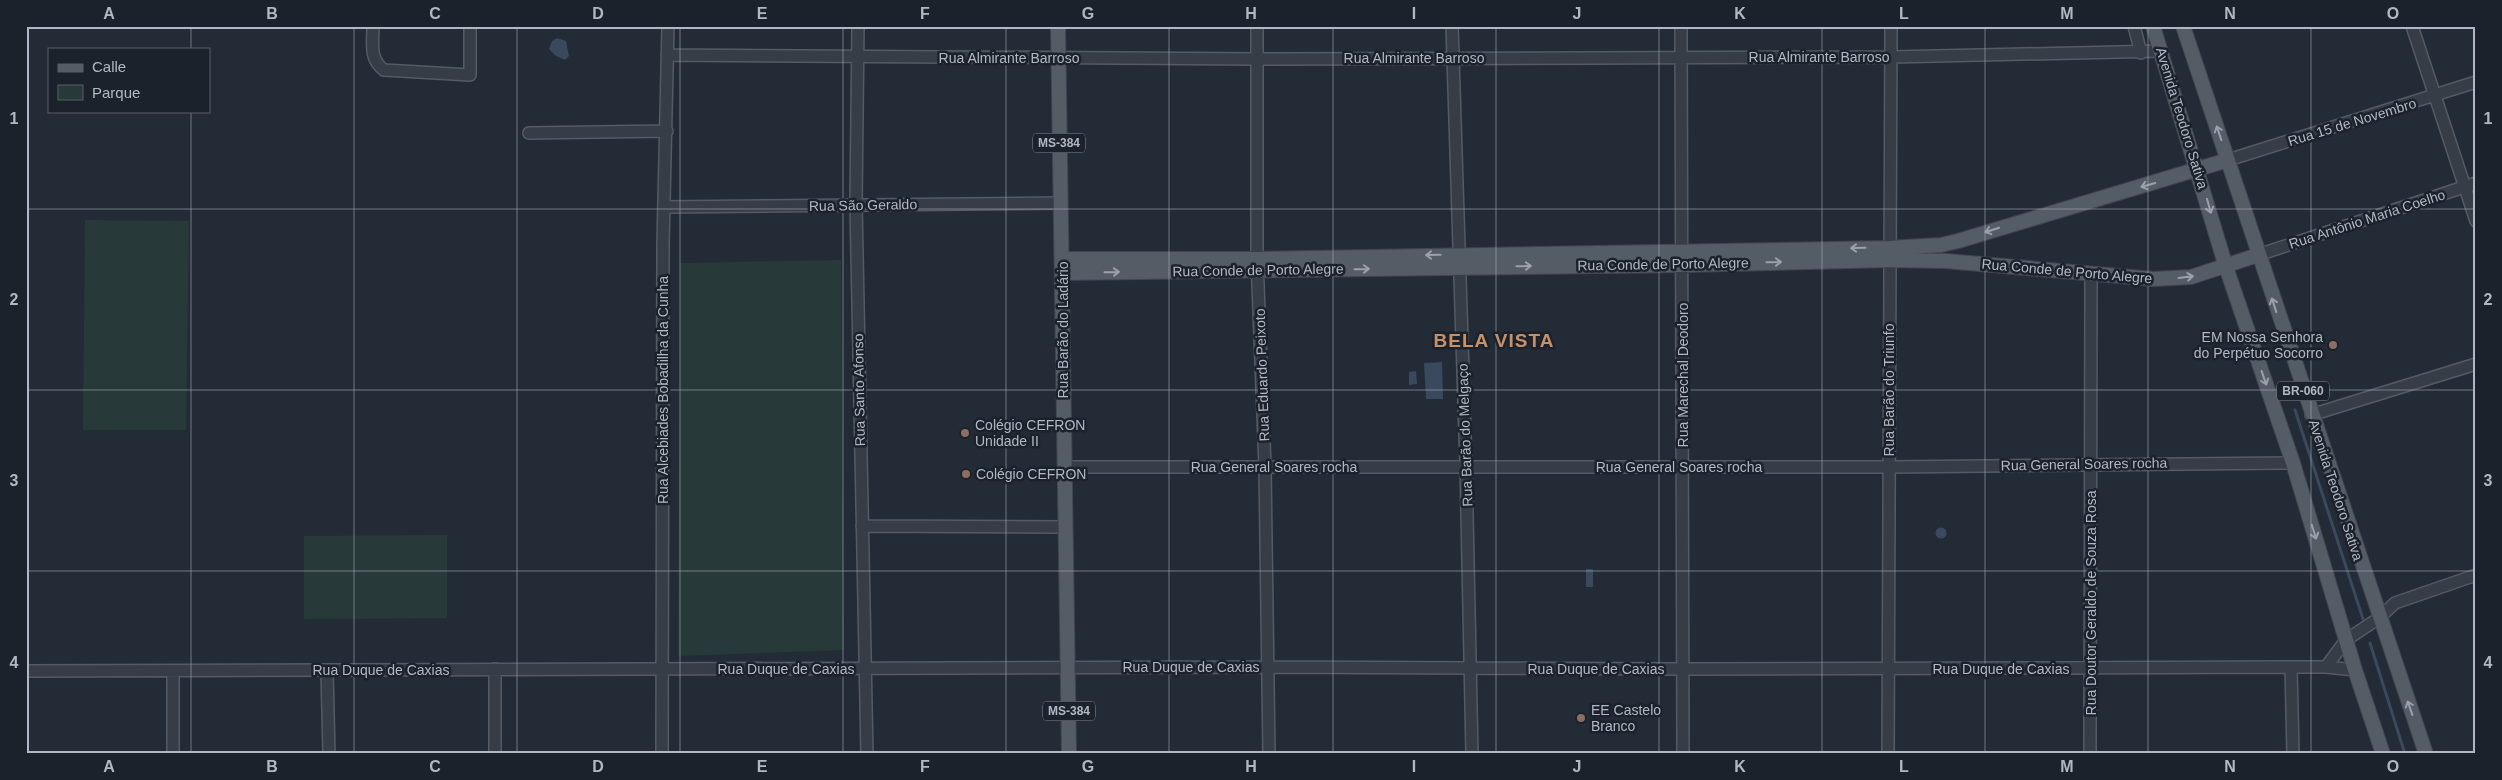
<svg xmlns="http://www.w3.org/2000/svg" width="2502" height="780" viewBox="0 0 2502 780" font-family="Arial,sans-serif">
	<rect width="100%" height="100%" fill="#232b36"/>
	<path fill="#283939" d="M85,220L189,221L186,430H83Z
		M841,260L844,650L678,656L680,263Z
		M447,535V618L304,619V536Z"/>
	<path fill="#3a495d" d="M557,38L566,41L569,56L565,60L556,56L549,49L552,41Z
		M1442,362L1443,399H1426L1424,363Z
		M1416,371L1417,384L1409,385V372Z
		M1935.5 533a5.5 5.5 0 1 1 11 0a5.5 5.5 0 1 1-11 0Z
		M1586,569H1593V587H1586Z"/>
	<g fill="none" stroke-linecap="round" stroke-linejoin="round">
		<path stroke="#3a495d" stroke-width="3" d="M2295,410L2363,619
			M2370,643L2405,754"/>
		<defs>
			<path id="minor" d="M373,26C373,44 369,59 384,70L470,75V26
				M858,26L856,204L867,754
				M1257,26V259L1265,467L1269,754
				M1452,26L1466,466L1472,754
				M1681,26L1683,754
				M2134,26L2141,53
				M2412,26L2476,221
				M667,55L1257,59L1892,57L2161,51
				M529,133L667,131
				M2228,160L2476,82
				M665,207L1061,203
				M2258,255L2476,183
				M2311,415L2476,364
				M1064,467H1890L2293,463
				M862,526L1065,527
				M2291,667L2293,754
				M2326,667L2346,640L2379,618L2395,603L2476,575
				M495,669V754
				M26,671L1267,667L1683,669L2326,667L2355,670
				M173,671V754
				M327,671L329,754
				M662,754L663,245L668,26
				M1888,754L1891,26
				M2090,754L2091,273"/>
			<path id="major" d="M1058,26L1069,754
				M2153,26L2226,267L2293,463L2355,670L2383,754
				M2183,26L2426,754
				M1063,259H1257L1889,248L1941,245L1958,241L2228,160
				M1063,273L1683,265L1889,260L1946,261L2154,279L2191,277L2258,255"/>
		</defs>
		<use href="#minor" stroke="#545b64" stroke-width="14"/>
		<use href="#major" stroke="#404650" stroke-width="16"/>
		<use href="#minor" stroke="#363d46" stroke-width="11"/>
		<use href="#major" stroke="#545c66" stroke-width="14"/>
	</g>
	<defs><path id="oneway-shaft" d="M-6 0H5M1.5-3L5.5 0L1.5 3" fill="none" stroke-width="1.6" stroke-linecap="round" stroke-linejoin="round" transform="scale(1.25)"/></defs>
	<g stroke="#9aa1ac">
		<use href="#oneway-shaft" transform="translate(2219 133) rotate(-109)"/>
		<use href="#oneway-shaft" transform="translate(2148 185) rotate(164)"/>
		<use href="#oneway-shaft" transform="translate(2209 206) rotate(74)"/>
		<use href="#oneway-shaft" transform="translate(1992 230) rotate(162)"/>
		<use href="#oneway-shaft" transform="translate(1858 248) rotate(179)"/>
		<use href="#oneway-shaft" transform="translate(1433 255) rotate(179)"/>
		<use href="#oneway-shaft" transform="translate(1774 262) rotate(-1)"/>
		<use href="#oneway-shaft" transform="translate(1524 266) rotate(-1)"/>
		<use href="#oneway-shaft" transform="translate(1362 269) rotate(-1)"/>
		<use href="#oneway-shaft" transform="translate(1112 272) rotate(-1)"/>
		<use href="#oneway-shaft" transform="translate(2186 277) rotate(-7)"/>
		<use href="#oneway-shaft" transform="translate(2274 305) rotate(-108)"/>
		<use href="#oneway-shaft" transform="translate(2264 378) rotate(71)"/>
		<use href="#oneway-shaft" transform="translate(2314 532) rotate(73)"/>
		<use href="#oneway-shaft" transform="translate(2410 708) rotate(-109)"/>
	</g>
	<path fill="none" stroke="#b1b8c3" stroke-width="1" stroke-opacity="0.55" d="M191,26V49M354,26V754M517,26V754M680,26V754M843,26V754M1006,26V754M1169,26V754M1333,26V754M1496,26V754M1659,26V754M1822,26V754M1985,26V754M2148,26V754M2311,26V754M191,111V754M26,209H2476M26,390H2476M26,571H2476"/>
	<g fill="#8d6e63" stroke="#1c222b" stroke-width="2">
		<circle cx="2333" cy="345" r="5"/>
		<circle cx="965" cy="433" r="5"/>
		<circle cx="966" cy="474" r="5"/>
		<circle cx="1581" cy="718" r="5"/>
	</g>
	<g text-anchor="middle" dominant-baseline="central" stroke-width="5" stroke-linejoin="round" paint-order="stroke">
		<g fill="#1c222b" stroke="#848b95" stroke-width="1">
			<rect x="1033" y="133.5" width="52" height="19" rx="4"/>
			<rect x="2277" y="381.5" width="52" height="19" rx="4"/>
			<rect x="1043" y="701.5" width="52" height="19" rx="4"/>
		</g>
		<g font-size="12" font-weight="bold" fill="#b1b8c3">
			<text x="1059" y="143">MS-384</text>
			<text x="2303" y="391">BR-060</text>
			<text x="1069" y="711">MS-384</text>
		</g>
		<g font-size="14" fill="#b1b8c3" stroke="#1c222b">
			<text x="1819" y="57">Rua Almirante Barroso</text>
			<text x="1009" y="58">Rua Almirante Barroso</text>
			<text x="1414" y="58">Rua Almirante Barroso</text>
			<text transform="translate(2182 118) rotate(73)">Avenida Teodoro Sativa</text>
			<text transform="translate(2352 122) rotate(-17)">Rua 15 de Novembro</text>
			<text transform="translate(863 205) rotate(-1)">Rua São Geraldo</text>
			<text transform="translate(2367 219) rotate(-18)">Rua Antônio Maria Coelho</text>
			<text transform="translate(1663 264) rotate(-1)">Rua Conde de Porto Alegre</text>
			<text transform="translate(1258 270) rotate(-1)">Rua Conde de Porto Alegre</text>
			<text transform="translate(2067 271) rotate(5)">Rua Conde de Porto Alegre</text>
			<text transform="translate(1063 330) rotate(-90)">Rua Barão do Ladário</text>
			<text transform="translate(1262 375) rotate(-92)">Rua Eduardo Peixoto</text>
			<text transform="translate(1683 375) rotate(-90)">Rua Marechal Deodoro</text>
			<text transform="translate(663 390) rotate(-90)">Rua Alcebiades Bobadilha da Cunha</text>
			<text transform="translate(859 390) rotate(-91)">Rua Santo Afonso</text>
			<text transform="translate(1889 390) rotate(-90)">Rua Barão do Triunfo</text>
			<text transform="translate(1465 435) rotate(-92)">Rua Barão do Melgaço</text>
			<text transform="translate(2084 464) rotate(-1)">Rua General Soares rocha</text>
			<text x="1274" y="467">Rua General Soares rocha</text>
			<text x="1679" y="467">Rua General Soares rocha</text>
			<text transform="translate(2336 490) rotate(72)">Avenida Teodoro Sativa</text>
			<text transform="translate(2091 603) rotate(-90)">Rua Doutor Geraldo de Souza Rosa</text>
			<text x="1191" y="667">Rua Duque de Caxias</text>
			<text x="786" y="669">Rua Duque de Caxias</text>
			<text x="1596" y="669">Rua Duque de Caxias</text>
			<text x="2001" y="669">Rua Duque de Caxias</text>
			<text x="381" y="670">Rua Duque de Caxias</text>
		</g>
		<g font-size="14" fill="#b1b8c3" stroke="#1c222b" text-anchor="start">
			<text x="2323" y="337" text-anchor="end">EM Nossa Senhora<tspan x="2323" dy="16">do Perpétuo Socorro</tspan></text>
			<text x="975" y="425">Colégio CEFRON<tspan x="975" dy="16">Unidade II</tspan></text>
			<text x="976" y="474">Colégio CEFRON</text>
			<text x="1591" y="710">EE Castelo<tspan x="1591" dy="16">Branco</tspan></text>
		</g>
		<g font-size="19" font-weight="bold" letter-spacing="1" fill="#c69169" stroke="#1c222b">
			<text x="1494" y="340">BELA VISTA</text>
		</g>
	</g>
	<rect width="2502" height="780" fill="none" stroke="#1c222b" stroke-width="55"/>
	<rect x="48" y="48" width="162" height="65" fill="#1c222b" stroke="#585e68"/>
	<rect x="58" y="64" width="25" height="8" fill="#545c66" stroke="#585e68"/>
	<text x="92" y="72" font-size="15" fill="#b1b8c3">Calle</text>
	<rect x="58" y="85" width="25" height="15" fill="#283939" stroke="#585e68"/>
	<text x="92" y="98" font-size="15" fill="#b1b8c3">Parque</text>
	<rect x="28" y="28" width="2446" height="724" fill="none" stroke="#b1b8c3" stroke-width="2"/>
	<g font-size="16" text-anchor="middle" font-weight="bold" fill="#b1b8c3">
		<text x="109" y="19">A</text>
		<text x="272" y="19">B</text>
		<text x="435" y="19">C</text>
		<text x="598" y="19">D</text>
		<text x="762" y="19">E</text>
		<text x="925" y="19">F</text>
		<text x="1088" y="19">G</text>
		<text x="1251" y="19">H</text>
		<text x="1414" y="19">I</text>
		<text x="1577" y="19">J</text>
		<text x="1740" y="19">K</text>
		<text x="1904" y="19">L</text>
		<text x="2067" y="19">M</text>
		<text x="2230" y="19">N</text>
		<text x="2393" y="19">O</text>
		<text x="14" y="124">1</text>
		<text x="2488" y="124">1</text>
		<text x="14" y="305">2</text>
		<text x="2488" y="305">2</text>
		<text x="14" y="486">3</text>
		<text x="2488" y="486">3</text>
		<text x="14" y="668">4</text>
		<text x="2488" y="668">4</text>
		<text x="109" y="772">A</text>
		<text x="272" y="772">B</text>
		<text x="435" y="772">C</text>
		<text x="598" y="772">D</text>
		<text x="762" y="772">E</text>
		<text x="925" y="772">F</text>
		<text x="1088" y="772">G</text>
		<text x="1251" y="772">H</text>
		<text x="1414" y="772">I</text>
		<text x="1577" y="772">J</text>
		<text x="1740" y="772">K</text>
		<text x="1904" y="772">L</text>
		<text x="2067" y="772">M</text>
		<text x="2230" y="772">N</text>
		<text x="2393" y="772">O</text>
	</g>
</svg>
